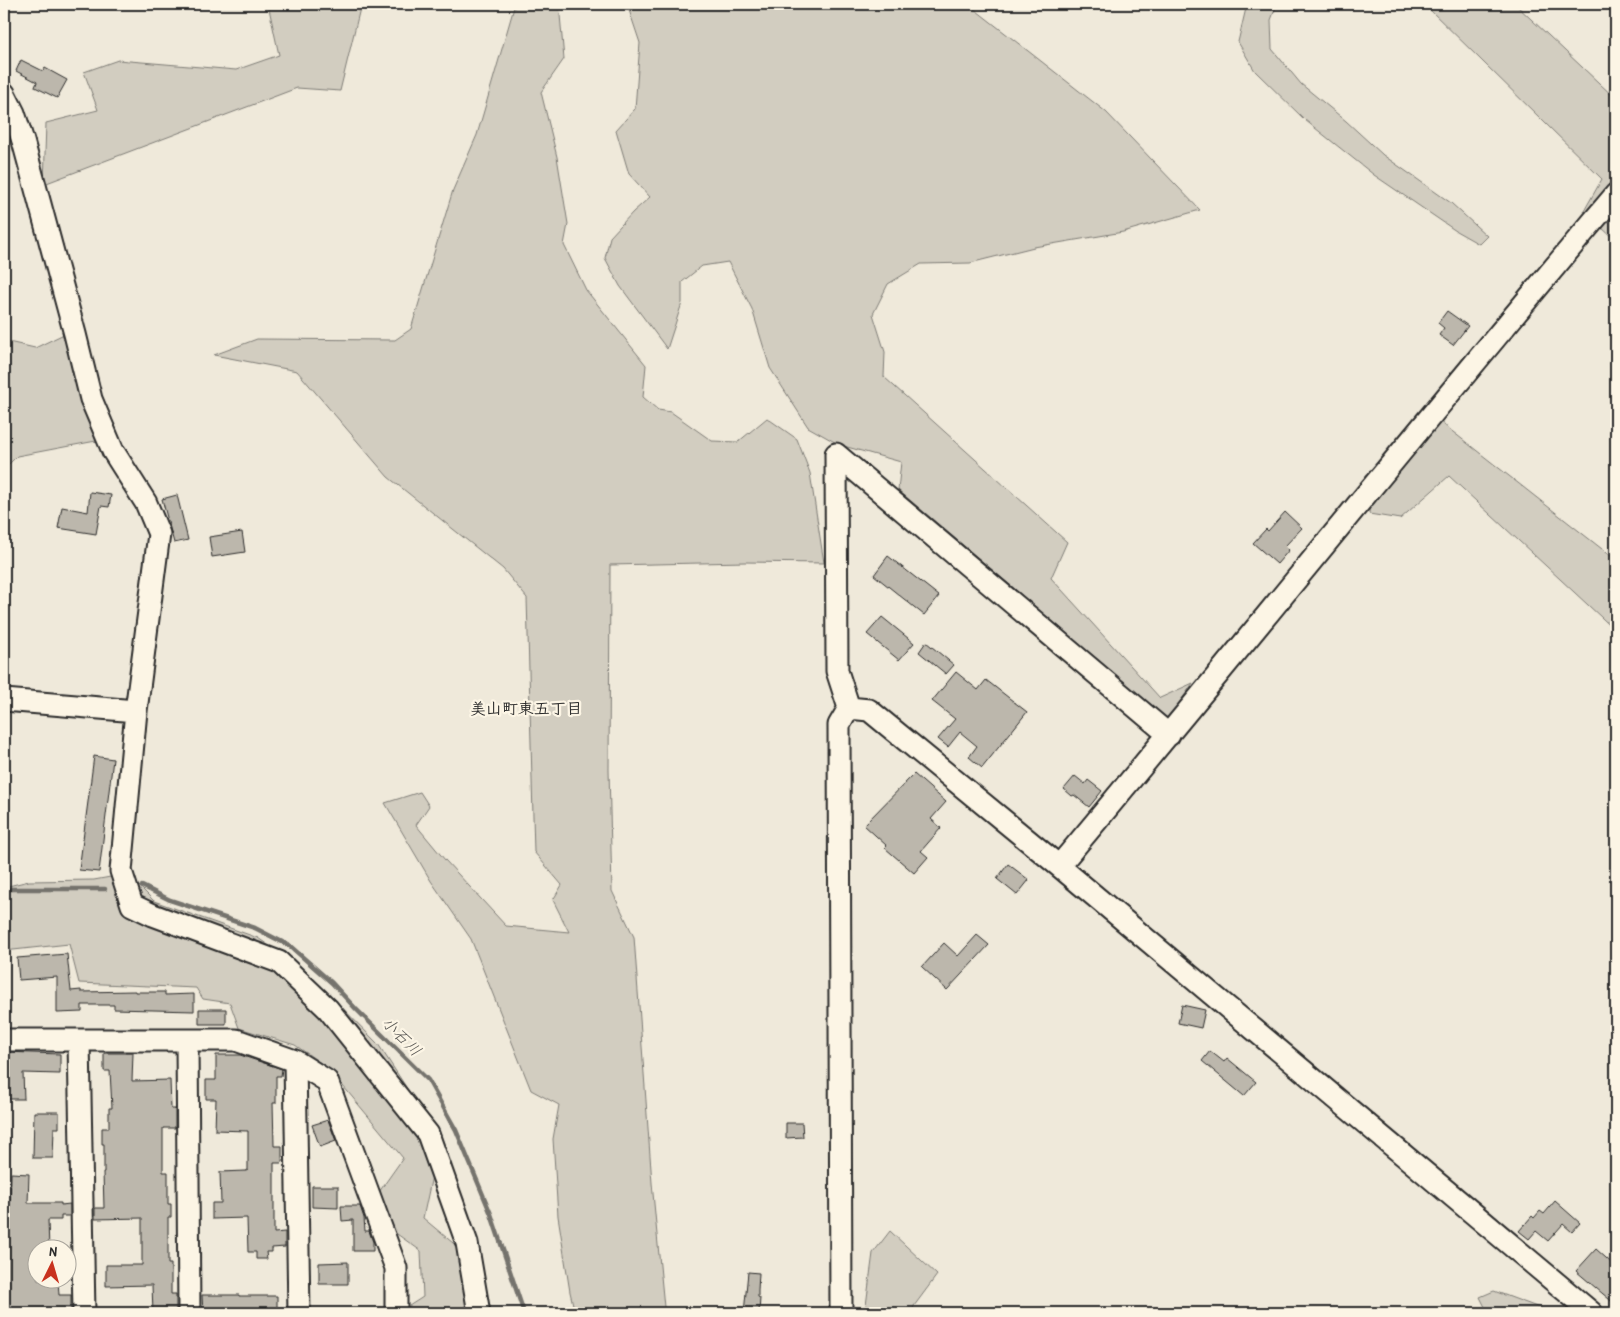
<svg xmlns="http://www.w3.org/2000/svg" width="1620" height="1317" viewBox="0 0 1620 1317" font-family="'Patrick Hand','Klee One',sans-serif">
	<rect width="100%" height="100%" fill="#efe9da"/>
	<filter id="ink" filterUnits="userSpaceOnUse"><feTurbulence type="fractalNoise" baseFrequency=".02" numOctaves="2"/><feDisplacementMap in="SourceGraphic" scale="10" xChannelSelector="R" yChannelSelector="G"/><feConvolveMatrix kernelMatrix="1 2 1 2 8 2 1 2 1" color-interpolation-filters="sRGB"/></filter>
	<g filter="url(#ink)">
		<path fill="#d2cdc0" stroke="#7e7c76" d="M268,4H361L340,91L297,88L44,184L46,123L98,110L84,72L118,60L236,70L279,55Z
			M515,4H559L564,59L541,92L557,157L568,224L564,245L586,290L646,365L643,397L658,410L671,412L712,441L738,442L767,418L797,439L810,473L824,563L745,562L610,565L609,770L612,891L634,937L652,1183L664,1307L669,1313H575L570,1292L558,1216L553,1139L559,1105L531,1090L471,939L431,881L385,803L420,792L429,806L416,825L445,860L506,926L569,932L553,900L562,885L534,852L527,598L503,569L388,477L297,371L214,355L257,339L395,340L411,329L453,190L477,135Z
			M627,4H968L1106,112L1200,210L1123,232L1034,247L970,263L921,264L888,284L873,314L885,352L884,377L1067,542L1051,578L1160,698L1193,683L1168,719L898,490L901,462L840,445L808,427L770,368L752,309L728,262L702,266L682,282V303L667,349L620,286L605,258L610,237L633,212L650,197L629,174L616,130L635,109L640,43Z
			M1247,4H1277L1271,20L1272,49L1301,84L1346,121L1383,155L1451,203L1487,236L1479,244L1456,231L1374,175L1305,120L1255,71L1238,42Z
			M1424,4H1515L1616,99V241L1584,211L1602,179Z
			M66,333L101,440L17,456L4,469V341L35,348Z
			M1439,421L1616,560V631L1449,476L1400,519L1369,514L1370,499Z
			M127,874L154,901L258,938L308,973L378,1044L440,1139L423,1218L459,1248L474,1313H411L409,1306L423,1297L421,1251L387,1227L379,1192L403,1158L328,1068L295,1045L239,1028L230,1003L203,999L196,988L79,983L69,944L4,951V887L29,881L94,880Z
			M890,1231L937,1275L914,1306L912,1313H865L873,1253Z
			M1494,1291L1553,1313H1554H1488L1480,1297Z"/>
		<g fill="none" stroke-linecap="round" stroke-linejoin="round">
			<path stroke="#75736d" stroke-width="4.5" d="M142,886L170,900L255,928L290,946L332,983L356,1009L428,1080L456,1130L491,1214L524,1313
				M4,889H105"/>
		</g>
		<path fill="#bcb7ac" stroke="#2b2b2b" d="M21,60L43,71L45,68L67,80L57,98L35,87L37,82L16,71Z
			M1447,311L1468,326L1453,345L1439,335L1444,328L1438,323Z
			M90,492L111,495L109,507L101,506L96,534L58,528L62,507L88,512Z
			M177,495L188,540L174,543L162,499Z
			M1285,512L1302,528L1285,546L1289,550L1277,564L1253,543L1266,529L1268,531Z
			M242,532L245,552L212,557L209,537Z
			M888,556L939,596L924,615L874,575Z
			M882,617L914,643L899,660L867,634Z
			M926,642L954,665L946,674L919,652Z
			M956,672L978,690L986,680L1027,712L982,768L969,757L977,746L960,732L948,747L938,739L955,719L932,701Z
			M94,756L113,759L99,872L79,870Z
			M914,774L946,802L931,819L941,828L921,851L928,857L914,873L885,848L887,846L864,825Z
			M1075,776L1085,784L1088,780L1102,791L1089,807L1074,795L1072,796L1064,789Z
			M1008,864L1029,880L1017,895L997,879Z
			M977,935L989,945L947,990L922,967L944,943L958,956Z
			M67,954L71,991L81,990V992L135,991V992H165V995L194,994V1011L114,1009V1005H82V1012L57,1013V977L19,980L17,958Z
			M1182,1005L1205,1010L1201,1028L1178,1023Z
			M199,1009H226V1024H199Z
			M1210,1051L1224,1062L1227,1058L1256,1082L1244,1096L1202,1061Z
			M4,1052L60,1054V1074L23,1073L24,1099H4Z
			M104,1053H133L132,1081L170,1080L171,1109H175V1128H163V1172H168V1204H171V1217H168V1264H171V1294H176V1313H153L152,1285L106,1286V1265H142V1218L95,1219V1208H104L103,1172H104V1144H102V1128H109V1108H112L110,1071H104Z
			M216,1055H240L282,1069L281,1076H276V1103H273L274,1146H282V1163H274V1233L285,1232V1247L272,1248V1252H266L267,1259H256V1252H248L247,1218L212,1219V1203H221L220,1172L246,1171L248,1170V1131L215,1130L216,1099H206V1080H216Z
			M34,1112H59V1128H54L53,1158H33Z
			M328,1120L336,1141L320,1147L312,1125Z
			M786,1123H802L803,1137L786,1138Z
			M11,1173L29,1174L28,1203H61V1205L70,1204V1216H61V1220H48L49,1250H38V1280H58L59,1295H71V1312L7,1313V1310H4V1202H10Z
			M312,1186H338V1208L312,1207Z
			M1555,1201L1580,1223L1572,1232L1563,1224L1548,1241L1536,1231L1529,1239L1519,1231L1532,1216L1534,1218L1540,1211L1544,1214Z
			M341,1206H360L364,1218L365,1231H369L373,1242V1251H353V1220L342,1221Z
			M1596,1249L1616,1267V1305L1576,1271Z
			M348,1262V1284H319V1263Z
			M748,1272L759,1273L758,1290V1297L760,1298L759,1313H744Z
			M202,1295H239V1296H277V1313H203Z"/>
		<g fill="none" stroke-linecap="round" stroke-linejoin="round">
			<defs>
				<path id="minor" d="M4,93L14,113L23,141L75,334L91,399L113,451L146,503L159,534L136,711L121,871L132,905L153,915L279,962L328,1009L428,1134L467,1243L479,1313
					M836,454L837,671L849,708L839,725L841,1313
					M836,454L1169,735
					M4,700L136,711
					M849,708L869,710L1059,866L1592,1313
					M1059,866C1246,643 1428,416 1616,194
					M4,1040H236L295,1061L327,1081L396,1268V1313
					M187,1040L189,1313
					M79,1041L84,1313
					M295,1061L299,1313"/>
			</defs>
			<use href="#minor" stroke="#2b2b2b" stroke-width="25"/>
			<use href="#minor" stroke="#fcf5e5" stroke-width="21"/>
		</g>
	</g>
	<g text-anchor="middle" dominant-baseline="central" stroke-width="4.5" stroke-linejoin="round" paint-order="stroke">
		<g font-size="16" font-weight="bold" fill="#2b2b2b" stroke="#fcf5e5">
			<text x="526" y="708">美山町東五丁目</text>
		</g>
		<g font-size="16" font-style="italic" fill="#565552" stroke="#fcf5e5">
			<text transform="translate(402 1036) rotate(45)">小石川</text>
		</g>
	</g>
	<rect width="1620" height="1317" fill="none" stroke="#fcf5e5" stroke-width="20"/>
	<rect x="10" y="10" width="1600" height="1297" fill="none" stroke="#2b2b2b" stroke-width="2" filter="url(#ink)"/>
	<g transform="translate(52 1264) rotate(5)"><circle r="24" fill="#fcf5e5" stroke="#a8a49b"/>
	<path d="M0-4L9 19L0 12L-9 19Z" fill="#c8321e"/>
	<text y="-8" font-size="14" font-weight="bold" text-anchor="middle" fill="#2b2b2b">N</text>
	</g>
</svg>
